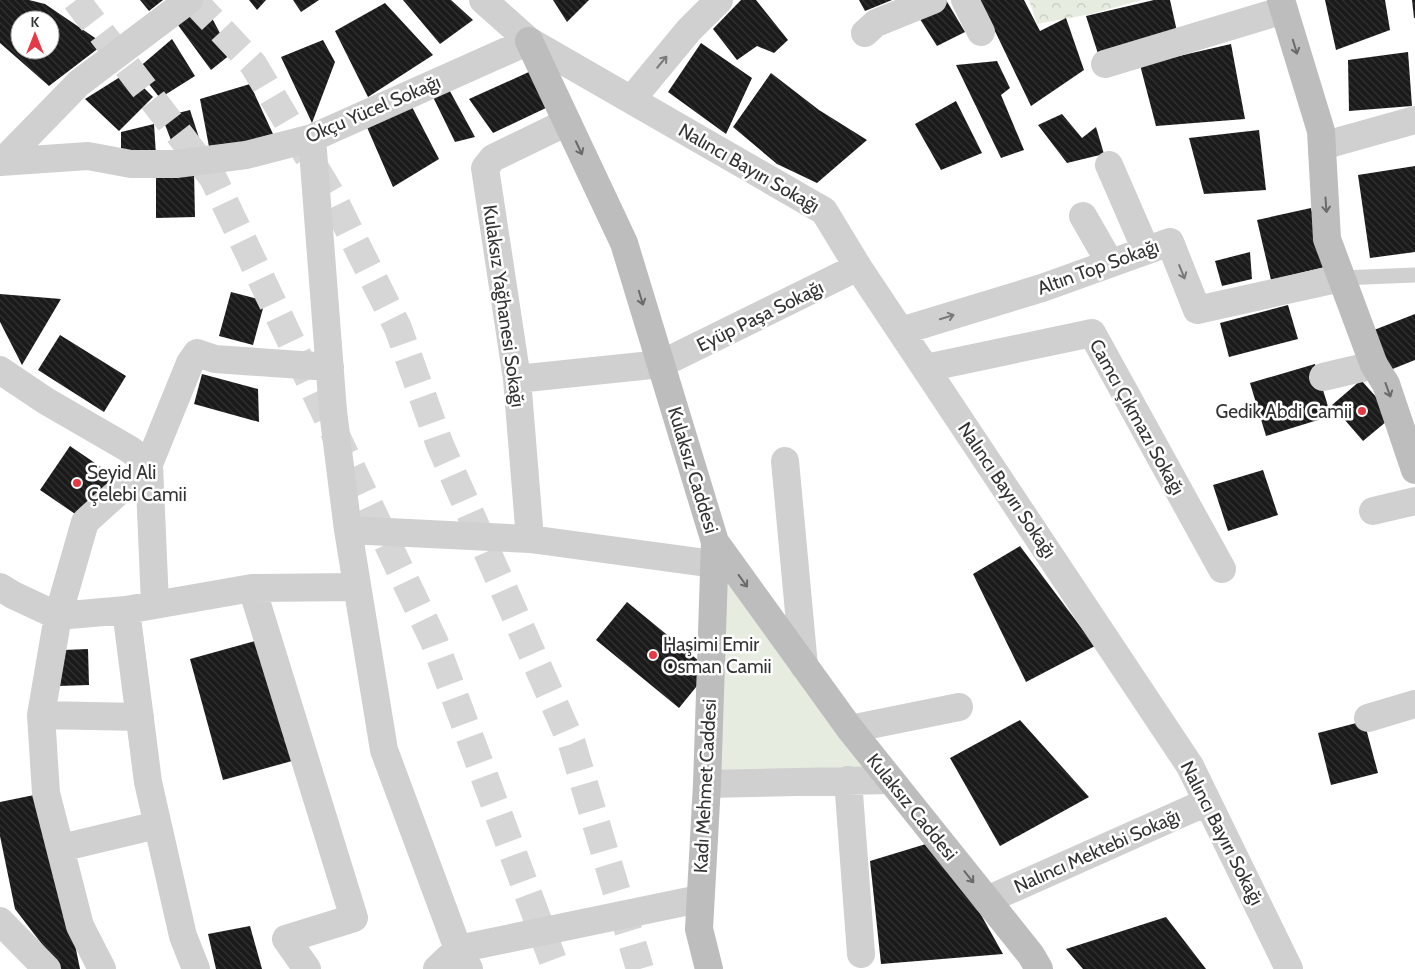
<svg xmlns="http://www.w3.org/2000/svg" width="1415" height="969" viewBox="0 0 1415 969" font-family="Cabin,sans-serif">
	<defs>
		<pattern id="forest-crowns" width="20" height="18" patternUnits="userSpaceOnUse" patternTransform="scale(1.25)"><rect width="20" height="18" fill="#e6ecdf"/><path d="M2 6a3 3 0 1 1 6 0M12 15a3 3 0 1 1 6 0" fill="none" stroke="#c6cbc0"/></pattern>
		<pattern id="building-back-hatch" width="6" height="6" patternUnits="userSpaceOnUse" patternTransform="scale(1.25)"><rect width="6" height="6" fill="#1a1a1a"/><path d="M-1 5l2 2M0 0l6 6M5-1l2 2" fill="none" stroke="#333"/></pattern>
	</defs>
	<rect width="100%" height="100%" fill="#fff"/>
	<path fill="url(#forest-crowns)" d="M1029,0H1142L1091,14L1037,24Z"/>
	<path fill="#e6ecdf" d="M722,564L873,778H712Z"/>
	<path fill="url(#building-back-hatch)" fill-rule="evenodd" d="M0,0H29L45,4L104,44L49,86L0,43ZM20,20H50V50H20Z
		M140,0H163L149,11Z
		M249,0H266L257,10Z
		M293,0H319L301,12Z
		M403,0H451L473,20L440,44Z
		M553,0H589L567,22Z
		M741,0H756L788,40L774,53L757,46L737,60L713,29Z
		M859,0H892L865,11Z
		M946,0L965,32L937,46L918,16Z
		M980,0H1024L1040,31L1066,18L1084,70L1031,106Z
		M1154,0H1170L1178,36L1100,60L1086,16Z
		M1325,0H1385L1390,30L1336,50Z
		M1412,0H1415V18H1414Z
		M204,3L231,54L211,70L175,21Z
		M385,3L433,55L368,97L335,31Z
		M172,39L195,76L160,98L137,69Z
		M323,40L335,62L312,123L281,57Z
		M701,43L752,78L726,134L668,92Z
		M1231,44L1245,119L1156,126L1140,65Z
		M1408,52L1412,106L1349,111L1348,60Z
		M997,61L1010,88L1001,95L1024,150L1001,158L956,65Z
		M531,71L548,107L493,133L469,99Z
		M128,72L153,97L119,131L85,99Z
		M771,73L819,110L867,140L817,183L777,164L733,127Z
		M250,84L273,134L210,152L200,99Z
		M446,84L475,137L455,142L432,95Z
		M956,101L982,153L941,170L915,124Z
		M412,107L439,159L393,187L366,125Z
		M190,110L203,150L176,153L162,117Z
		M1062,114L1082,138L1096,127L1104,154L1067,163L1038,125Z
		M154,124L156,155H121V132Z
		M1259,130L1266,190L1204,194L1189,138Z
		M1415,166V252L1370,258L1358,175Z
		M194,170L195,217L156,218V171Z
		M1311,208L1325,267L1271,280L1257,220Z
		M1250,252L1252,279L1222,286L1215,261Z
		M231,292L265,301L253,345L219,336Z
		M0,294L61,299L22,365L0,322Z
		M1288,305L1298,339L1229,357L1220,323Z
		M1415,314V360L1390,370L1374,330Z
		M60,335L126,376L104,412L38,370Z
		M1315,364L1331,416L1266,436L1250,383Z
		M202,374L258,389L259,422L194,404Z
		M1361,380L1393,416L1363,441L1332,405Z
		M70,446L114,476L84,520L40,490Z
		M1263,470L1278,515L1228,531L1213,485Z
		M1020,546L1095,646L1026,682L973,574Z
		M627,602L710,670L679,708L596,640Z
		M259,640L292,761L223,780L190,659Z
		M88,649L89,685L58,686L64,650Z
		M1020,720L1089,797L1000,846L950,758Z
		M1364,721L1378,773L1331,785L1318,733Z
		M44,793L80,969H61L15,909L0,836V802Z
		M939,840L1003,954L881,964L870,861Z
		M1166,917L1206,969H1083L1066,949Z
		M250,926L262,969H216L208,934Z"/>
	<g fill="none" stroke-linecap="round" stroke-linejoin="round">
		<path stroke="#d6d6d6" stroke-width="28" stroke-dasharray="28 14" stroke-linecap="butt" d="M76,0L213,178L434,641L556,969
			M193,0L253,64L333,198L398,328L440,445L572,744L640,969"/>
		<path stroke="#d0d0d0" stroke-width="15" d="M1341,278L1415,275"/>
		<path stroke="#d0d0d0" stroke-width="28" d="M483,0L529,41L824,211L858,267L1190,766L1289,969
			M965,0L981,32
			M865,33L876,23L933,0
			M1105,64L1284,10
			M631,100L689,30L719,0
			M312,138L333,411L348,530L384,750L458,949L469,969
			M1322,146L1415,120
			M0,162L88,156L131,164H176L246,155L312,138L529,41
			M2,162L79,83L189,0
			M1109,165L1146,250
			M1083,216L1110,263
			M901,331L1042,288L1170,242L1197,310L1341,278
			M926,368L1092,333L1222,569
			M0,370L46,401L129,449L149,464
			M1323,377L1374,365
			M517,379L661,364L858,267
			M785,461L804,666
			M149,464L155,604
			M1373,511L1415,501
			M348,530L530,539L714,564
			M530,539L517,379L485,168L493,158L567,122
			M0,587L13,595L58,616L126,610L252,588L357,587
			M252,588L354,918L286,939L307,969
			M126,610L148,782L183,936L196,969
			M41,715L140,717
			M1368,718L1415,704
			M850,729L959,707
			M848,780L861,954
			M707,784L891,780
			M61,848L157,825
			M987,900L1207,802
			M0,921L47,969
			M102,969L80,926L46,793L41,715L58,616L85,522L149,464L190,363L197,353L215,359L330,367
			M437,969L458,949L699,899"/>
		<path stroke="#bdbdbd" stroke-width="28" d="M1281,0L1321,131L1327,239L1374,365L1386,384L1415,470
			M529,41L624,243L715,542L850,729L1031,955L1039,969
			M709,969L699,929L707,784L715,542"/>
	</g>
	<defs><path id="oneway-shaft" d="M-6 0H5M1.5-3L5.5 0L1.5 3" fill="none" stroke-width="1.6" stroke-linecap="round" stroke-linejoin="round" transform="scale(1.25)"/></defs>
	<g stroke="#6a6a6a">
		<use href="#oneway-shaft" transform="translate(1295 47) rotate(73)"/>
		<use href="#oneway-shaft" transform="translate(579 148) rotate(65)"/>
		<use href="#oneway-shaft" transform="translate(1326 205) rotate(86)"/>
		<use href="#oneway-shaft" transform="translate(641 298) rotate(73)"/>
		<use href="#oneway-shaft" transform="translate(1388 390) rotate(70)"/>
		<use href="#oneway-shaft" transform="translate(743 581) rotate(54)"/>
		<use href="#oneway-shaft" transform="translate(969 877) rotate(51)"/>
	</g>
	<g stroke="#7a7a7a">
		<use href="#oneway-shaft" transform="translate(662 62) rotate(-50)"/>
		<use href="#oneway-shaft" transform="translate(1182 272) rotate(68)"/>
		<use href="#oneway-shaft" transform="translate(947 317) rotate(-17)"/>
	</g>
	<g fill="#e63946" stroke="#fff" stroke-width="2">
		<circle cx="1362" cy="411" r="5"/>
		<circle cx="77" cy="483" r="5"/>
		<circle cx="653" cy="655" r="5"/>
	</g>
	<g text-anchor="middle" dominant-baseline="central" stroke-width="5" stroke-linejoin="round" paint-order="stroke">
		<g font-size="19" fill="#333" stroke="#fff">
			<text transform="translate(373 109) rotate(-23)">Okçu Yücel Sokağı</text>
			<text transform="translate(749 168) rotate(30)">Nalıncı Bayırı Sokağı</text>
			<text transform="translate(1098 267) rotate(-20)">Altın Top Sokağı</text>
			<text transform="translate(504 306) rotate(82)">Kulaksız Yağhanesi Sokağı</text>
			<text transform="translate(760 316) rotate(-26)">Eyüp Paşa Sokağı</text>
			<text transform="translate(1137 417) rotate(61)">Camcı Çıkmazı Sokağı</text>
			<text transform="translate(693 470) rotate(73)">Kulaksız Caddesi</text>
			<text transform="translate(1007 490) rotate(56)">Nalıncı Bayırı Sokağı</text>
			<text transform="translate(705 786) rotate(-87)">Kadı Mehmet Caddesi</text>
			<text transform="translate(912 807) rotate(51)">Kulaksız Caddesi</text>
			<text transform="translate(1222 833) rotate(63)">Nalıncı Bayırı Sokağı</text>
			<text transform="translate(1097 851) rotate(-24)">Nalıncı Mektebi Sokağı</text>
		</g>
		<g font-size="19" fill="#333" stroke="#fff" text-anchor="start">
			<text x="1352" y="411" text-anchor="end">Gedik Abdi Camii</text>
			<text x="87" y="472">Seyid Ali<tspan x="87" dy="22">Çelebi Camii</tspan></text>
			<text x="663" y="644">Haşimi Emir<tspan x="663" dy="22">Osman Camii</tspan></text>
		</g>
	</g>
	<g transform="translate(35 35)"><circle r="24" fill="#ffffff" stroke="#adadad"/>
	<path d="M0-4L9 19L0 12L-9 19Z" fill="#e63946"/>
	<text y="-8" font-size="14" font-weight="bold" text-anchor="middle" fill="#333333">K</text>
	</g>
</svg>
